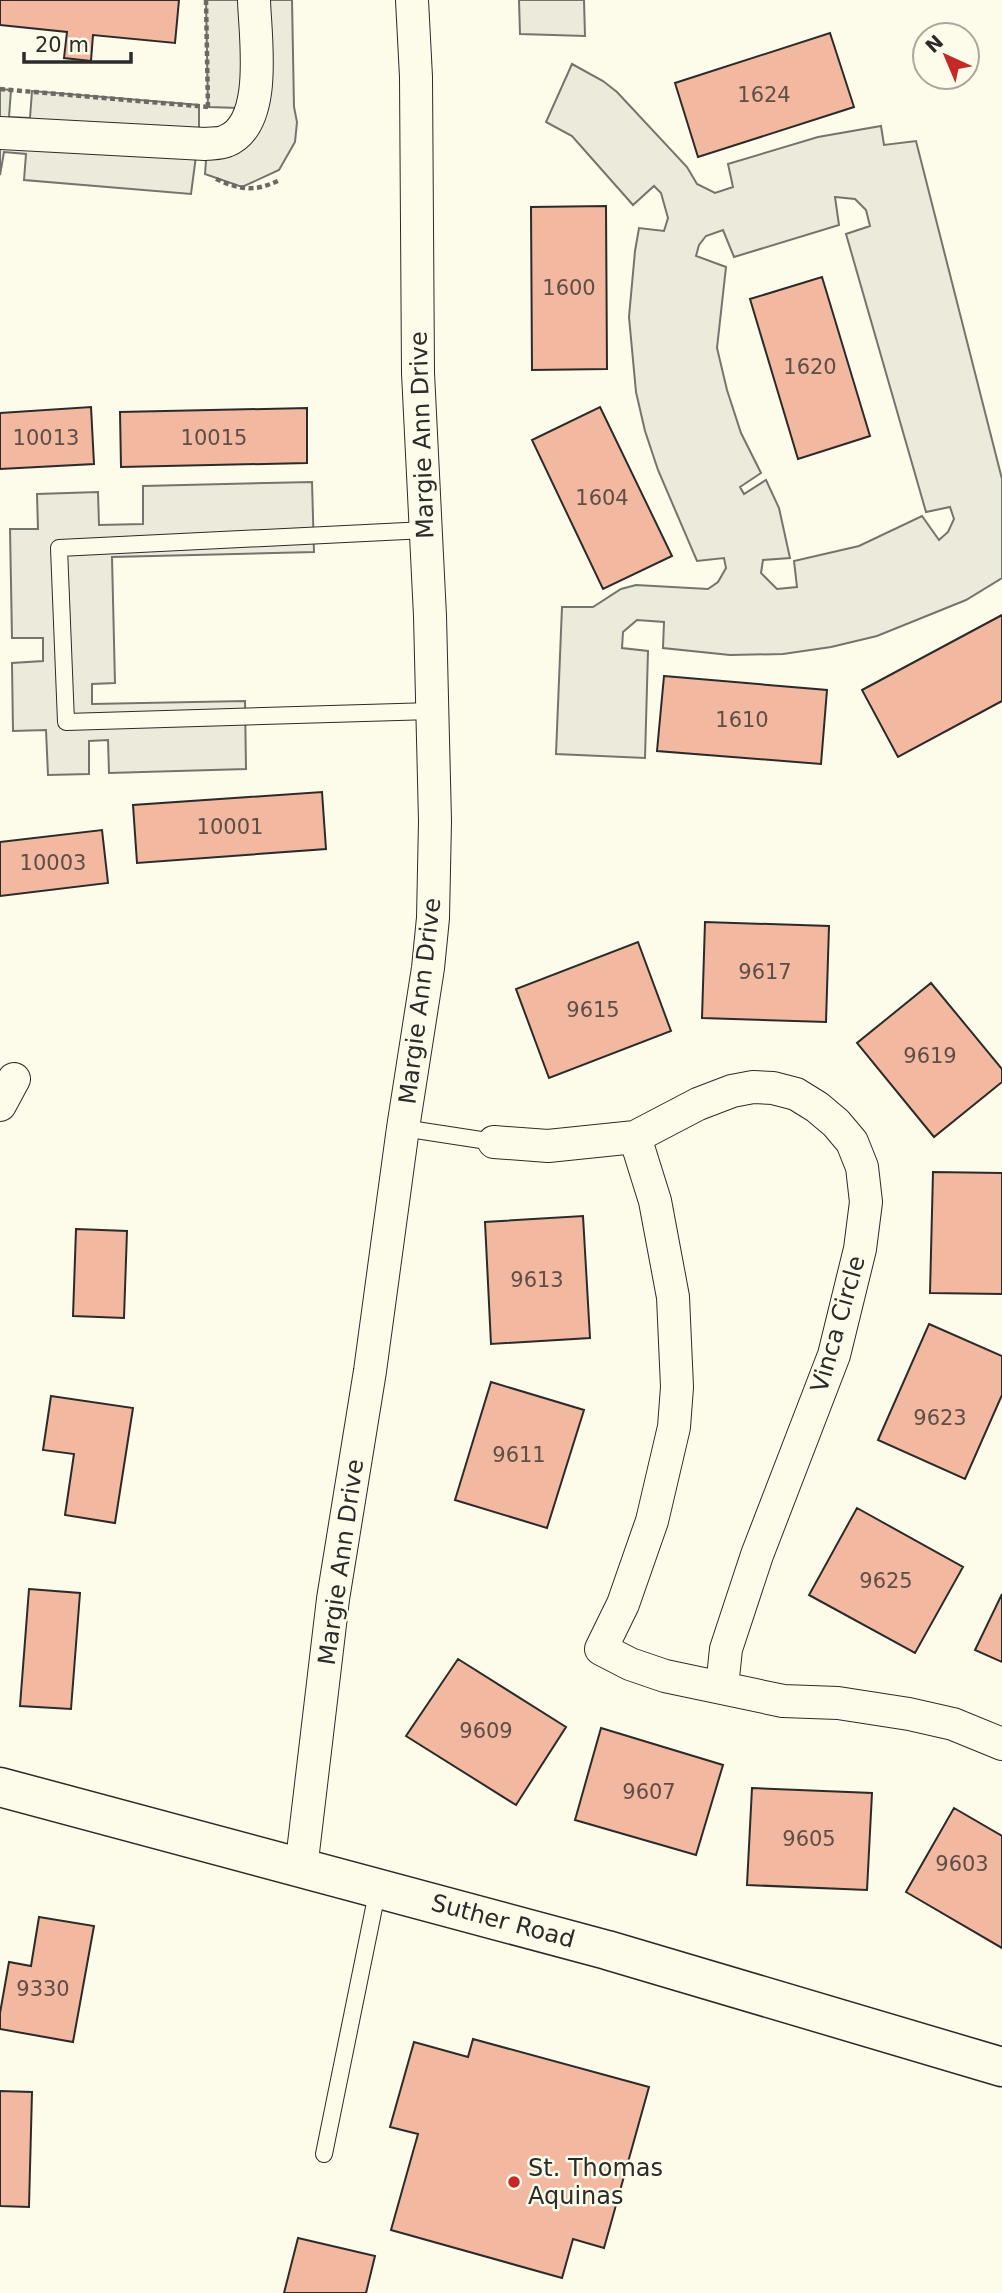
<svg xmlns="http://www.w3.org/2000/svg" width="1002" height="2293" viewBox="0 0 1002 2293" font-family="'DejaVu Sans',sans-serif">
	<rect width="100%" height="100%" fill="#fdfbea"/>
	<path fill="#eceadb" stroke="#74746e" stroke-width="2" fill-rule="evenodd" d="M206,0H292L294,107L297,122L295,142L279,170L242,187L205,174L208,133L223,132L238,108L208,107Z
		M519,0H584L585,36L520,34Z
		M572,64L603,81L617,92L687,167L697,184L715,193L733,187L728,164L818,137L881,126L884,145L916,141L1002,479V578L966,600L877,636L831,647L783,654L730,655L663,648L664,622L637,620L623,632L622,648L648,651L645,758L556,754L562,607H593L621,589L636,585L708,589L718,582L726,568L724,558L697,561L658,470L645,431L636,392L629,317L635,251L639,228L664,231L668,218L661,193L654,186L633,205L572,136L546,122ZM835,197L855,199L866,210L870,226L846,234L926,512L950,507L954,519L948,532L939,540L922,516L859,546L794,561L797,587L777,589L761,573L763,560L790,558L779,508L766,480L744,494L740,487L761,473L741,433L727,390L717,348L726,267L696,256L699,245L706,236L723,230L734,257L839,225Z
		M0,89L11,90L9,117L30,118L32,91L199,105V133L191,194L24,180L26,154L4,152L0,175Z
		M312,482L314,552L112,557L115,683L92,684V704L245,701L246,769L109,773L108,740L89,741V774L48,775L46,730L13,731L12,663L43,661V638H12L10,529H38L37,494L98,492L99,525L143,524V486Z"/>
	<path fill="#f2b8a0" stroke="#2b2b2b" stroke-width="2" d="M0,0H179L175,43L93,35L91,61L64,58L67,32L0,25Z
		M830,33L854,107L698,157L675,83Z
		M606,206L607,369L532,370L531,207Z
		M822,277L870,436L798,459L750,299Z
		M91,407L94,464L0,469V413Z
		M600,407L672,556L603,589L532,440Z
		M307,408V463L121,467L120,412Z
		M1002,615V701L898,757L862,690Z
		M664,676L827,690L821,764L657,751Z
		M322,792L326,849L137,863L133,805Z
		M102,830L108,883L0,896V842Z
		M705,922L829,926L826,1022L702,1018Z
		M638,942L671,1031L549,1078L516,989Z
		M931,983L1002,1069V1082L934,1137L857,1043Z
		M933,1172L1002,1173V1294L930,1293Z
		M583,1216L590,1338L491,1344L485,1222Z
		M76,1229L127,1231L124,1318L73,1316Z
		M929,1324L1002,1356V1395L965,1479L878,1440Z
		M491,1382L584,1410L547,1528L455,1500Z
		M51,1396L133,1408L115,1523L65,1515L74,1454L43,1450Z
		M857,1508L963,1567L915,1653L809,1595Z
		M29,1589L80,1593L71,1709L20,1706Z
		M1002,1594V1662L975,1650Z
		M458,1659L566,1727L516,1805L406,1736Z
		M601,1728L723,1765L696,1855L575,1820Z
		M752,1788L872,1793L867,1890L747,1885Z
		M954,1808L1002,1836V1948L906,1892Z
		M39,1917L94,1926L73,2042L0,2029V2013L9,1962L31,1966Z
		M473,2039L649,2087L604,2248L573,2239L562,2278L391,2230L418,2134L390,2127L414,2042L468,2057Z
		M0,2091L32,2092L29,2207L0,2206Z
		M298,2238L375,2256L366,2293H284Z"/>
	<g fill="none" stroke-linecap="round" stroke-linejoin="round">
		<defs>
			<path id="lane" d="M426,530L59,548L66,722L432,711
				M403,1128L494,1142
				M324,2154L378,1888"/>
			<path id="street" d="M0,133L205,144C211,143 220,144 226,141C269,124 255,37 254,0
				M0,1105L14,1079
				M635,1137L655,1201L673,1297L677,1387L674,1427L652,1521L623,1604L601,1649L630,1664L665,1676L783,1701L838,1703L909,1714L953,1724L1002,1744
				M494,1142L548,1146L635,1137L698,1104L732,1091L753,1087L773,1088L796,1094L817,1107L836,1123L852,1142L862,1167L866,1202L860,1249L834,1355L757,1555L726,1649L722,1687
				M301,1869L333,1599L370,1371L403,1128L428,968L433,918L435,821L430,616L418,373L416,77L412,0"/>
			<path id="secondary" d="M0,1787L607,1950L1002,2067"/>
		</defs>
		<use href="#lane" stroke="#2b2b2b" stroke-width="18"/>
		<use href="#street" stroke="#2b2b2b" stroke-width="34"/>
		<use href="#secondary" stroke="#2b2b2b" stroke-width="41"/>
		<path stroke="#6a6964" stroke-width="4.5" stroke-dasharray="5 3.5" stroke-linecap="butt" d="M206,0L208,108
			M0,89L208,107
			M216,179C241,190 255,192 280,180"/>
		<use href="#lane" stroke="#fdfbea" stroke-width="16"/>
		<use href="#street" stroke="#fdfbea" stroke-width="32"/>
		<use href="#secondary" stroke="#fdfbea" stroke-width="38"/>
	</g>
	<circle fill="#c62828" stroke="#fdfbea" stroke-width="2.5" cx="514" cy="2182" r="7"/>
	<g text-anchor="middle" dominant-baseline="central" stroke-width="5" stroke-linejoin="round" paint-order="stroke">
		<g font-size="21" fill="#5d4e48">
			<text x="764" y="95">1624</text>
			<text x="569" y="288">1600</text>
			<text x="810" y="367">1620</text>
			<text x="46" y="438">10013</text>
			<text x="214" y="438">10015</text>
			<text x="602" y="498">1604</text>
			<text x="742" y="720">1610</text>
			<text x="230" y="827">10001</text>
			<text x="53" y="863">10003</text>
			<text x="765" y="972">9617</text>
			<text x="593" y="1010">9615</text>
			<text x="930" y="1056">9619</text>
			<text x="537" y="1280">9613</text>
			<text x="940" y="1418">9623</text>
			<text x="519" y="1455">9611</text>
			<text x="886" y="1581">9625</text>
			<text x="486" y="1731">9609</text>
			<text x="649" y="1792">9607</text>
			<text x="809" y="1839">9605</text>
			<text x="962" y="1864">9603</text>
			<text x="43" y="1989">9330</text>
		</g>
		<g font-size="24" fill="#2b2b2b" stroke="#fdfbea">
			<text transform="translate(422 435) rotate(-92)">Margie Ann Drive</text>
			<text transform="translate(420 1001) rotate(-83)">Margie Ann Drive</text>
			<text transform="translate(838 1324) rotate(-74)">Vinca Circle</text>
			<text transform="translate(341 1562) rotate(-82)">Margie Ann Drive</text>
			<text transform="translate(503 1921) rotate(15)">Suther Road</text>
		</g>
		<g font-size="24" fill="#2b2b2b" stroke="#fdfbea" text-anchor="start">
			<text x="528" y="2168">St. Thomas<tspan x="528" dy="28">Aquinas</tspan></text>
		</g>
	</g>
	<g transform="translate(946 56) rotate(316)"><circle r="33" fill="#fdfbea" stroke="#a9a89e" stroke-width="2"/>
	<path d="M0-5L12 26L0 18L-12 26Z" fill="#c62828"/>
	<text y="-10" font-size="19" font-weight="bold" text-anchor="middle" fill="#2b2b2b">N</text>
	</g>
	<path d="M24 52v10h107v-10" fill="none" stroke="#2b2b2b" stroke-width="3.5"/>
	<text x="35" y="52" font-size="21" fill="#2b2b2b" stroke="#fdfbea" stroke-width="5" paint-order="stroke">20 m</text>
</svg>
